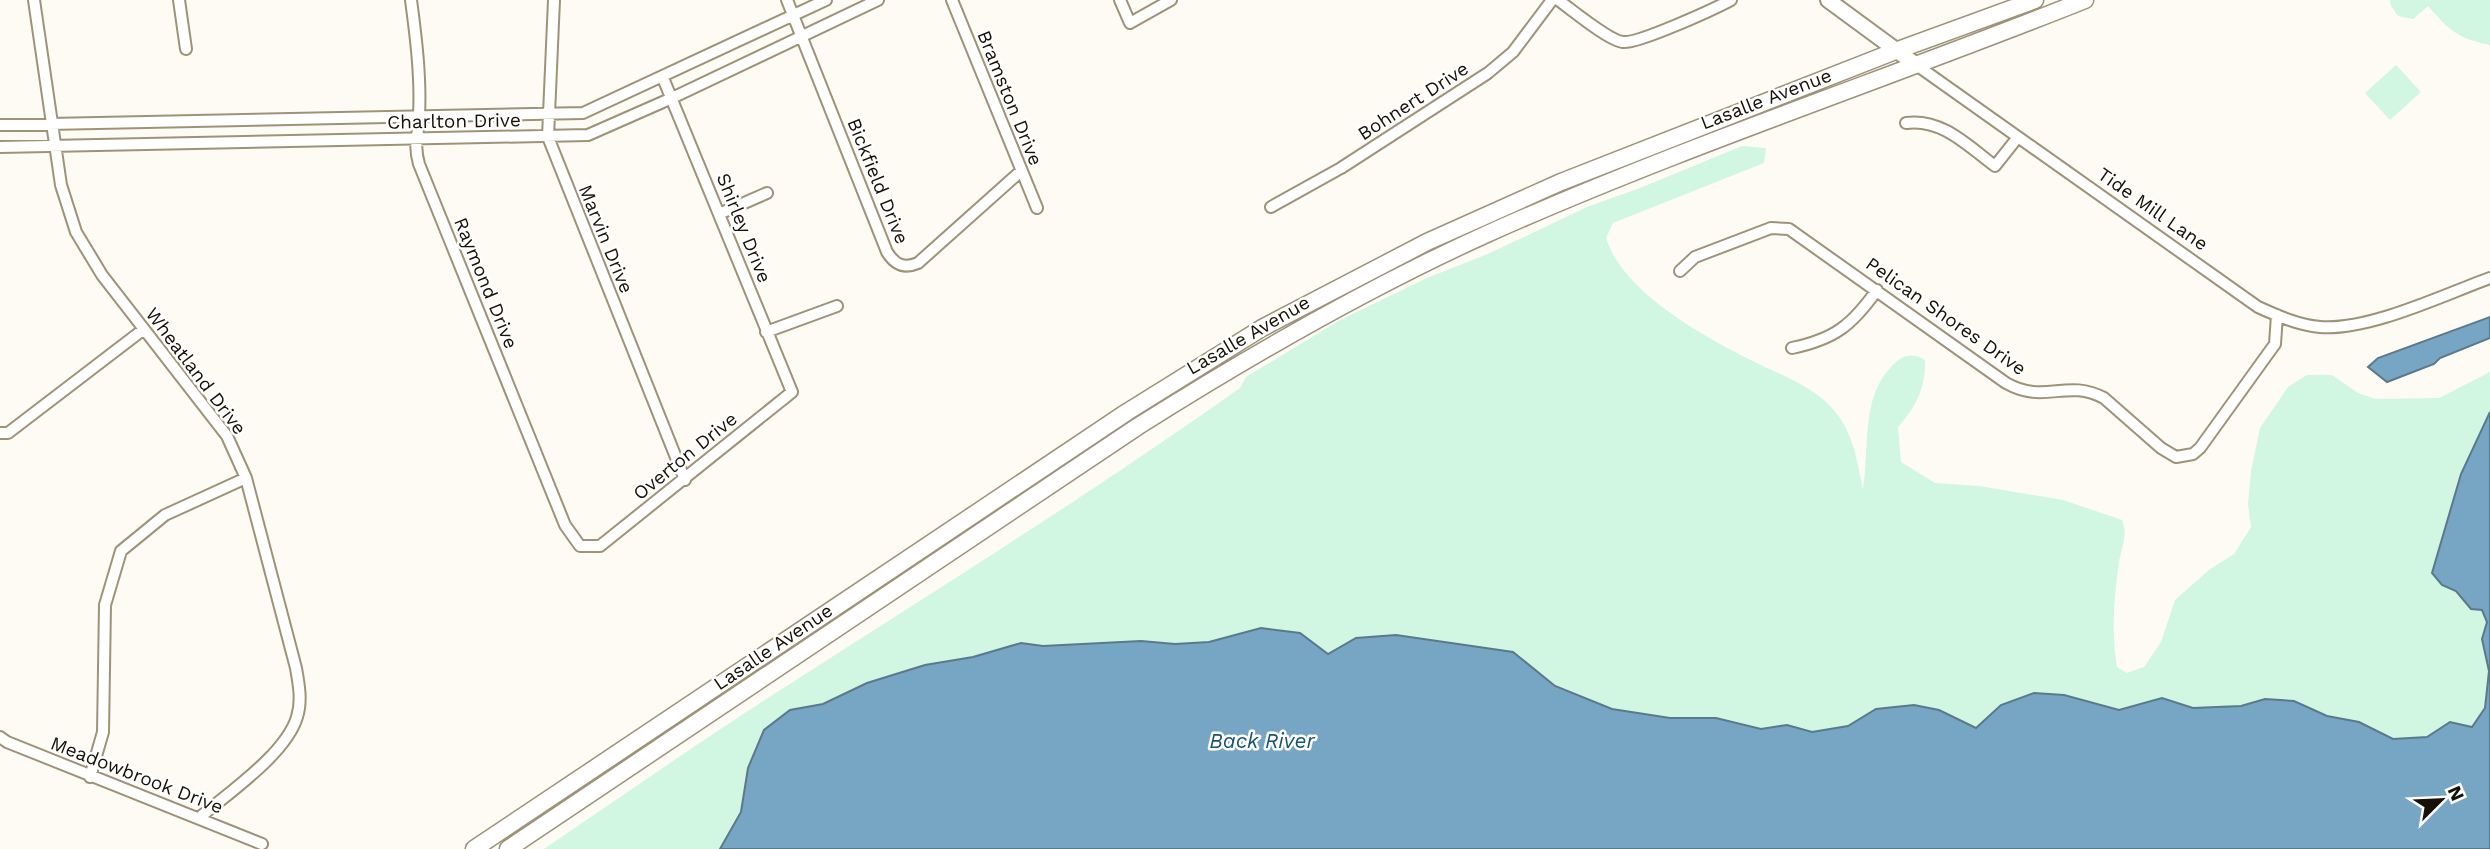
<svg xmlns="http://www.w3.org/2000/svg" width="2490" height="849" viewBox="0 0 2490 849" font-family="'Work Sans',sans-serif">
	<rect width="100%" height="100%" fill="#fefbf5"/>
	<path fill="#d1f6e1" d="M2390,0H2490V45C2457,38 2450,31 2428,6L2413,19L2398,16L2391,6Z
		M2396,65L2421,92L2390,120L2365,93Z
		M1742,146L1766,148L1764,163L1613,223L1606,238C1624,296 1714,342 1765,367C1791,379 1819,390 1837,414C1854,436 1857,462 1863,489C1870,448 1860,398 1892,366C1902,355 1912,352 1925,360C1926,387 1916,407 1898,427L1901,462L1935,483L1979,486L2063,500L2122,520C2128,535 2122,546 2119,562C2114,598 2111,632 2117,667L2127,673L2144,667L2161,642L2175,600L2210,569L2234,554L2251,527L2248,504L2251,471L2260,428L2288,387L2307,375H2332L2358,393L2376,399L2439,398L2490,372V412L2461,474L2442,585L2456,591L2471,609L2482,610L2487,622L2482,639L2489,671L2485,708L2472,728L2450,722L2427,737L2393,739L2359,722L2327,716L2294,701L2265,699L2241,706L2193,708L2162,698L2119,710L2064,695L2001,705L1976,729L1939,710L1876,709L1848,726L1812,732L1787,725L1761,729L1716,718H1670L1612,709L1555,686L1513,652L1357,639L1328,654L1300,633L1261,628L1209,642L1175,644L1141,641L1043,646L1021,643L973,657L925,665L867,683L823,704L790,710L748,768L741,812L720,849H544C624,795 703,739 785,687C938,589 1092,493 1240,388L1246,377L1340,320L1427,278L1490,253L1587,207L1640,188Z"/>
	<path fill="#77a6c4" stroke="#5a798b" stroke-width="2" d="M2490,317V338L2440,358L2434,364L2387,382L2368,367L2378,358Z
		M2490,412V849H720L741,812L748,768L764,730L790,710L823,704L867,683L925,665L973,657L1021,643L1043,646L1141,641L1175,644L1209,642L1261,628L1300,633L1328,654L1356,638L1396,635L1513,652L1555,686L1612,709L1670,718H1716L1761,729L1787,725L1812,732L1848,726L1876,709L1914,705L1939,710L1976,728L2001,705L2034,693L2064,695L2119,710L2162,698L2193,708L2241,706L2265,699L2294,701L2327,716L2359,722L2393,739L2427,737L2450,722L2472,727L2485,708L2489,671L2482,639L2487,622L2482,610L2471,609L2456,591L2442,585L2432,573L2461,474Z"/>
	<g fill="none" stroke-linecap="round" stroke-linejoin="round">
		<defs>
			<path id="minor" d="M34,0L61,185L76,232L102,275L227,436L246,478L296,668C299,685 302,701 297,717C286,754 228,793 199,818
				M179,0L186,49
				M411,0C416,37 421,78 419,115C419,135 413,143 419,164L565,525L580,546H600L792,392L663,78
				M554,0L548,137L685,480
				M787,0L887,252C895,265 904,269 918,263L1021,171
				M952,0L1037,208
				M1120,0L1130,23L1171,0
				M1558,0C1571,9 1609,41 1623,42C1638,44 1714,9 1731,0
				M1915,64L2258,307C2278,316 2298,325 2320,327C2369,331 2443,295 2490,278
				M1906,123C1942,118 1968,146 1995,166L2018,137
				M0,125L583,113L826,0
				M0,147L588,135L672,98L878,0
				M1271,207L1341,168L1488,73L1513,52L1552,0
				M719,214L767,193
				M1680,271L1695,257L1771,228L1789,229L2006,383C2045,405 2066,378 2104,398L2161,448L2176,457L2193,454L2200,448L2267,355L2275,344L2277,315
				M766,332L837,306
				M1792,348C1835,339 1852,325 1877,290
				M0,433H8L144,329
				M0,737L7,742L262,844
				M90,777L103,732L105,605L121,551L165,515L246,478"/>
			<path id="tertiary" d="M1828,0L1915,64"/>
			<path id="secondary" d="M474,849L1127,412L1262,328L1427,242L1561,182L1898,50L2035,0
				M508,849L1137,427C1251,355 1367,288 1489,233C1684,146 1887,79 2085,0"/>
		</defs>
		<use href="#minor" stroke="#9e9378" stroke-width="14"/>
		<use href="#tertiary" stroke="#9e9378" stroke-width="18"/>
		<use href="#secondary" stroke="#9e9378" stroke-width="19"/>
		<use href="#minor" stroke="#fff" stroke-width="10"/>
		<use href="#tertiary" stroke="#fff" stroke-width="14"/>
		<use href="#secondary" stroke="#fff" stroke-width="16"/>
	</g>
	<g text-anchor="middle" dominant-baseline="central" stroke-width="5" stroke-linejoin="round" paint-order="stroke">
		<g font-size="19" fill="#151107" stroke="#fff">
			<text transform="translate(1010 98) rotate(68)">Bramston Drive</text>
			<text transform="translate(1766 99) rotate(-21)">Lasalle Avenue</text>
			<text transform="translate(1413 101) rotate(-33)">Bohnert Drive</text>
			<text transform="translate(454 121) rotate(-1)">Charlton Drive</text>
			<text transform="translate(878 181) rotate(68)">Bickfield Drive</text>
			<text transform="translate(2153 209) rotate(35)">Tide Mill Lane</text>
			<text transform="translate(744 228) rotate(68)">Shirley Drive</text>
			<text transform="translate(606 239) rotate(68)">Marvin Drive</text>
			<text transform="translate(486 283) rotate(68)">Raymond Drive</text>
			<text transform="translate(1946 316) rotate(35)">Pelican Shores Drive</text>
			<text transform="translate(1248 335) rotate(-30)">Lasalle Avenue</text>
			<text transform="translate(196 371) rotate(53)">Wheatland Drive</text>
			<text transform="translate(685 456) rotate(-39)">Overton Drive</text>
			<text transform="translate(773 647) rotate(-34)">Lasalle Avenue</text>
			<text transform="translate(137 775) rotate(21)">Meadowbrook Drive</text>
		</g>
		<g font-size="21" font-style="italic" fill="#195372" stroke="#fff">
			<text x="1262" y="740">Back River</text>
		</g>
	</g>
	<g transform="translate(2441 800) rotate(66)" stroke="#ffffff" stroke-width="5" paint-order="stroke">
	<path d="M0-5L12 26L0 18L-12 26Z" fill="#151107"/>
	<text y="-10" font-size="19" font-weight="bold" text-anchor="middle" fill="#151107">N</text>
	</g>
</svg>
